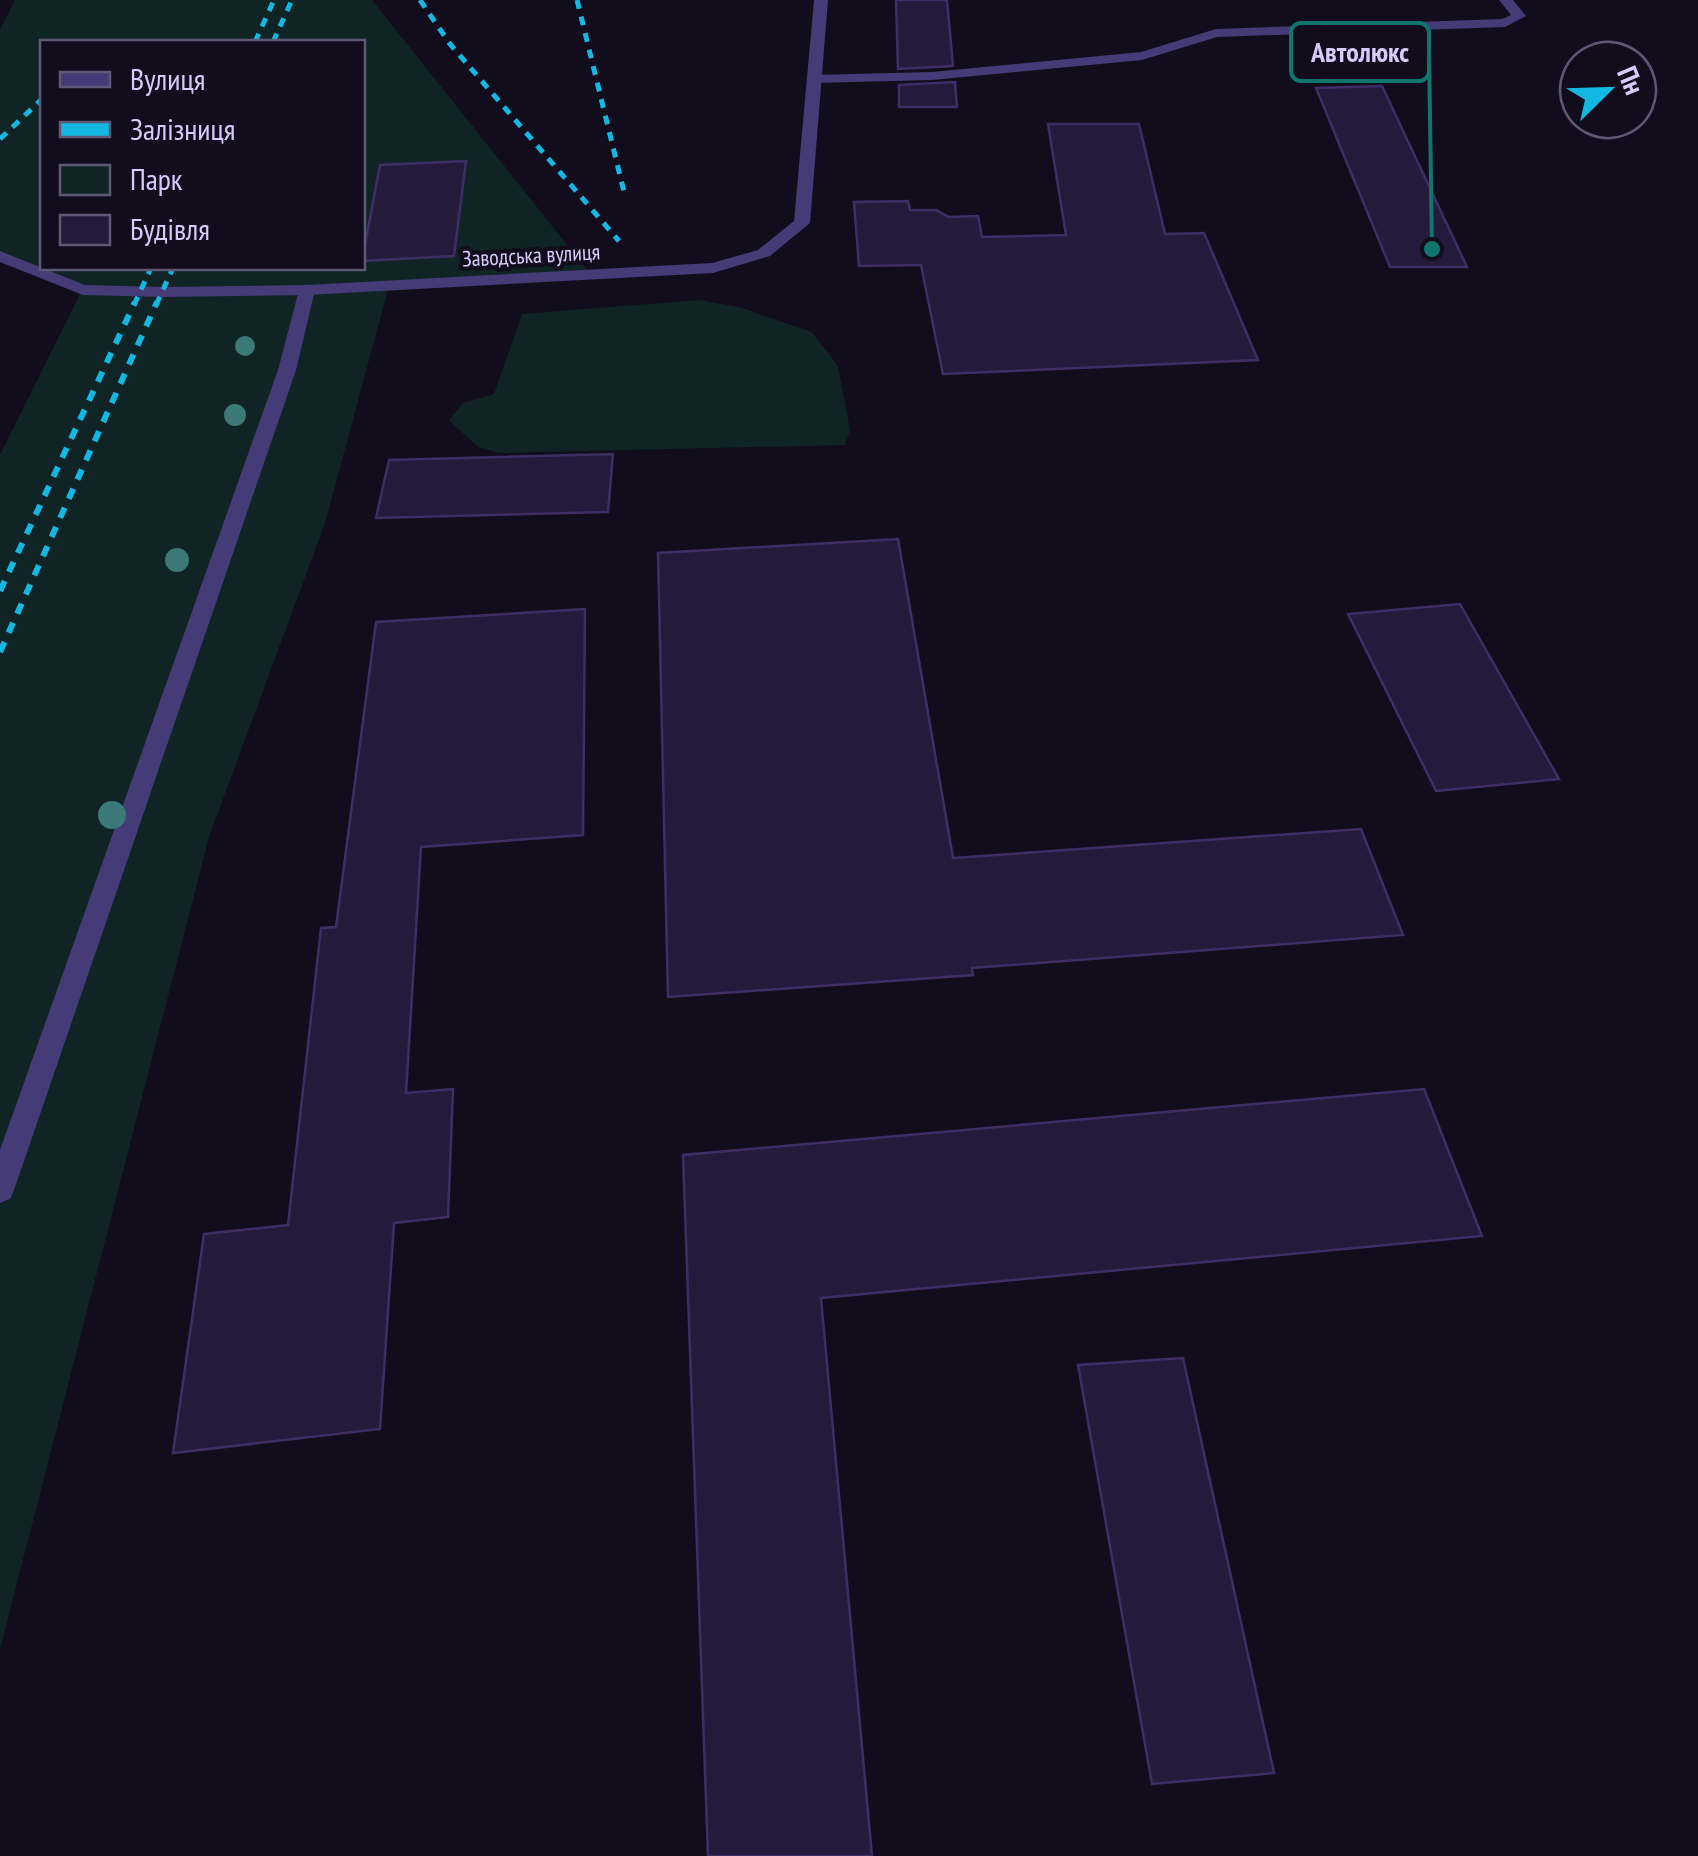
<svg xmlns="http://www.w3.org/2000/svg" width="1698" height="1856" viewBox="0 0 1698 1856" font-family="'PT Sans Narrow',sans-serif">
	<rect width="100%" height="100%" fill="#110d1c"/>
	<path fill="#102425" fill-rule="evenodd" d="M15,0H372L591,275L389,286L325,523L209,837L0,1649V455L82,290L0,256V29ZM42,42H362V268H42Z
		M699,300L739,307L812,332L838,366L850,430L845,445L499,453L478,447L449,420L463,403L494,394L522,314Z"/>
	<path fill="#241a3b" stroke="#3f2e65" stroke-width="2.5" d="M896,0H947L953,66L898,69Z
		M955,82L957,107H899V85Z
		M1382,86L1467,267H1390L1316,88Z
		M1048,124H1139L1165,234L1204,233L1258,360L943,374L921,265L859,266L854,202L908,201L910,210H936L949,217L978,216L982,237L1066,235Z
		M466,161L454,256L362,261L380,165Z
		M613,454L608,512L376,518L389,460Z
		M898,539L953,858L1361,829L1403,935L972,968L973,975L668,997L658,553Z
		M1460,604L1559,779L1436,791L1348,614Z
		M585,609L583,835L421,847L406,1093L453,1089L448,1217L394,1223L380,1429L173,1453L204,1234L288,1225L321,928L336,927L376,622Z
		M1424,1089L1482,1236L821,1298L872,1856H708L683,1155Z
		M1183,1358L1274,1773L1152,1784L1078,1365Z"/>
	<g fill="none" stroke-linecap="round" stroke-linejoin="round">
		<path fill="#443b77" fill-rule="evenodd" d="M1499,0H1513L1526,16L1505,27L1217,37L1142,60L932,80L813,83L806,79L813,75L932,72L1141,52L1216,29L1502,19L1511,15Z"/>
		<path fill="#443b77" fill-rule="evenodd" d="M307,285L315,290L296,370L14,1190L10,1199L0,1203V1150L278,370L299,290Z"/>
		<path fill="#443b77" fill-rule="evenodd" d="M814,0H828L810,223L770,256L713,273L307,295L163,297L83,295L0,262V251L85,285L163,287L307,285L712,263L758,250L794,221Z"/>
		<path stroke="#12b8e1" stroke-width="5" stroke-dasharray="9 8" stroke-linecap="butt" d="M420,0L450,44L619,241
			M577,0L624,192
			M255,42L274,0
			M273,42L292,0
			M0,139L42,99
			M134,305L151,268
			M156,305L173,268"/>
		<path stroke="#12b8e1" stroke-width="6" stroke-dasharray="11 10" stroke-linecap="butt" d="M0,591L135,302
			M0,652L157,302"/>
	</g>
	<g fill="#3c7a77">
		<circle cx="245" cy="346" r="10"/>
		<circle cx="235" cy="415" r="11"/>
		<circle cx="177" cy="560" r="12"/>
		<circle cx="112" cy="815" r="14"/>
	</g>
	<g text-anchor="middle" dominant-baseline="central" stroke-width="9" stroke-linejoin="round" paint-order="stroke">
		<g font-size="22" fill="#d6ccfb" stroke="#110d1c">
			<text transform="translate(531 255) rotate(-3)">Заводська вулиця</text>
		</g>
	</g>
	<path fill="none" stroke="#0f766e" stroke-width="4" d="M1432 249L1429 52"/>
	<circle fill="#0f766e" stroke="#110d1c" stroke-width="4" cx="1432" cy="249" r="10"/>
	<rect fill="#110d1c" stroke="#0f766e" stroke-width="4" x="1291" y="23" width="138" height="58" rx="10"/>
	<g font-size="28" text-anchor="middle" font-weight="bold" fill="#d6ccfb">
		<text x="1360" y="62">Автолюкс</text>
	</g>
	<rect x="40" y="40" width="325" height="230" fill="#110d1c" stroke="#605975" stroke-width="2.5"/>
	<rect x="60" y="72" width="50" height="15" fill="#443b77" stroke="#605975" stroke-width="2.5"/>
	<text x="130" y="90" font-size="30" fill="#d6ccfb">Вулиця</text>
	<rect x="60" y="122" width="50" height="15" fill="#12b8e1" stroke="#605975" stroke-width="2.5"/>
	<text x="130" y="140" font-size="30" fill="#d6ccfb">Залізниця</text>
	<rect x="60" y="165" width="50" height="30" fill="#102425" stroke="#605975" stroke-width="2.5"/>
	<text x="130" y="190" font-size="30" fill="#d6ccfb">Парк</text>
	<rect x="60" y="215" width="50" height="30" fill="#241a3b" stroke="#605975" stroke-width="2.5"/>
	<text x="130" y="240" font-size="30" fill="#d6ccfb">Будівля</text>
	<g transform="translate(1608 90) rotate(67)"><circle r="48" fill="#110d1c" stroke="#605975" stroke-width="2.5"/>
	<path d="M0-8L18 38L0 25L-18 38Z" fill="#12b8e1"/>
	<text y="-15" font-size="28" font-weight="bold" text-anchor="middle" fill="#d6ccfb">Пн</text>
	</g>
</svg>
